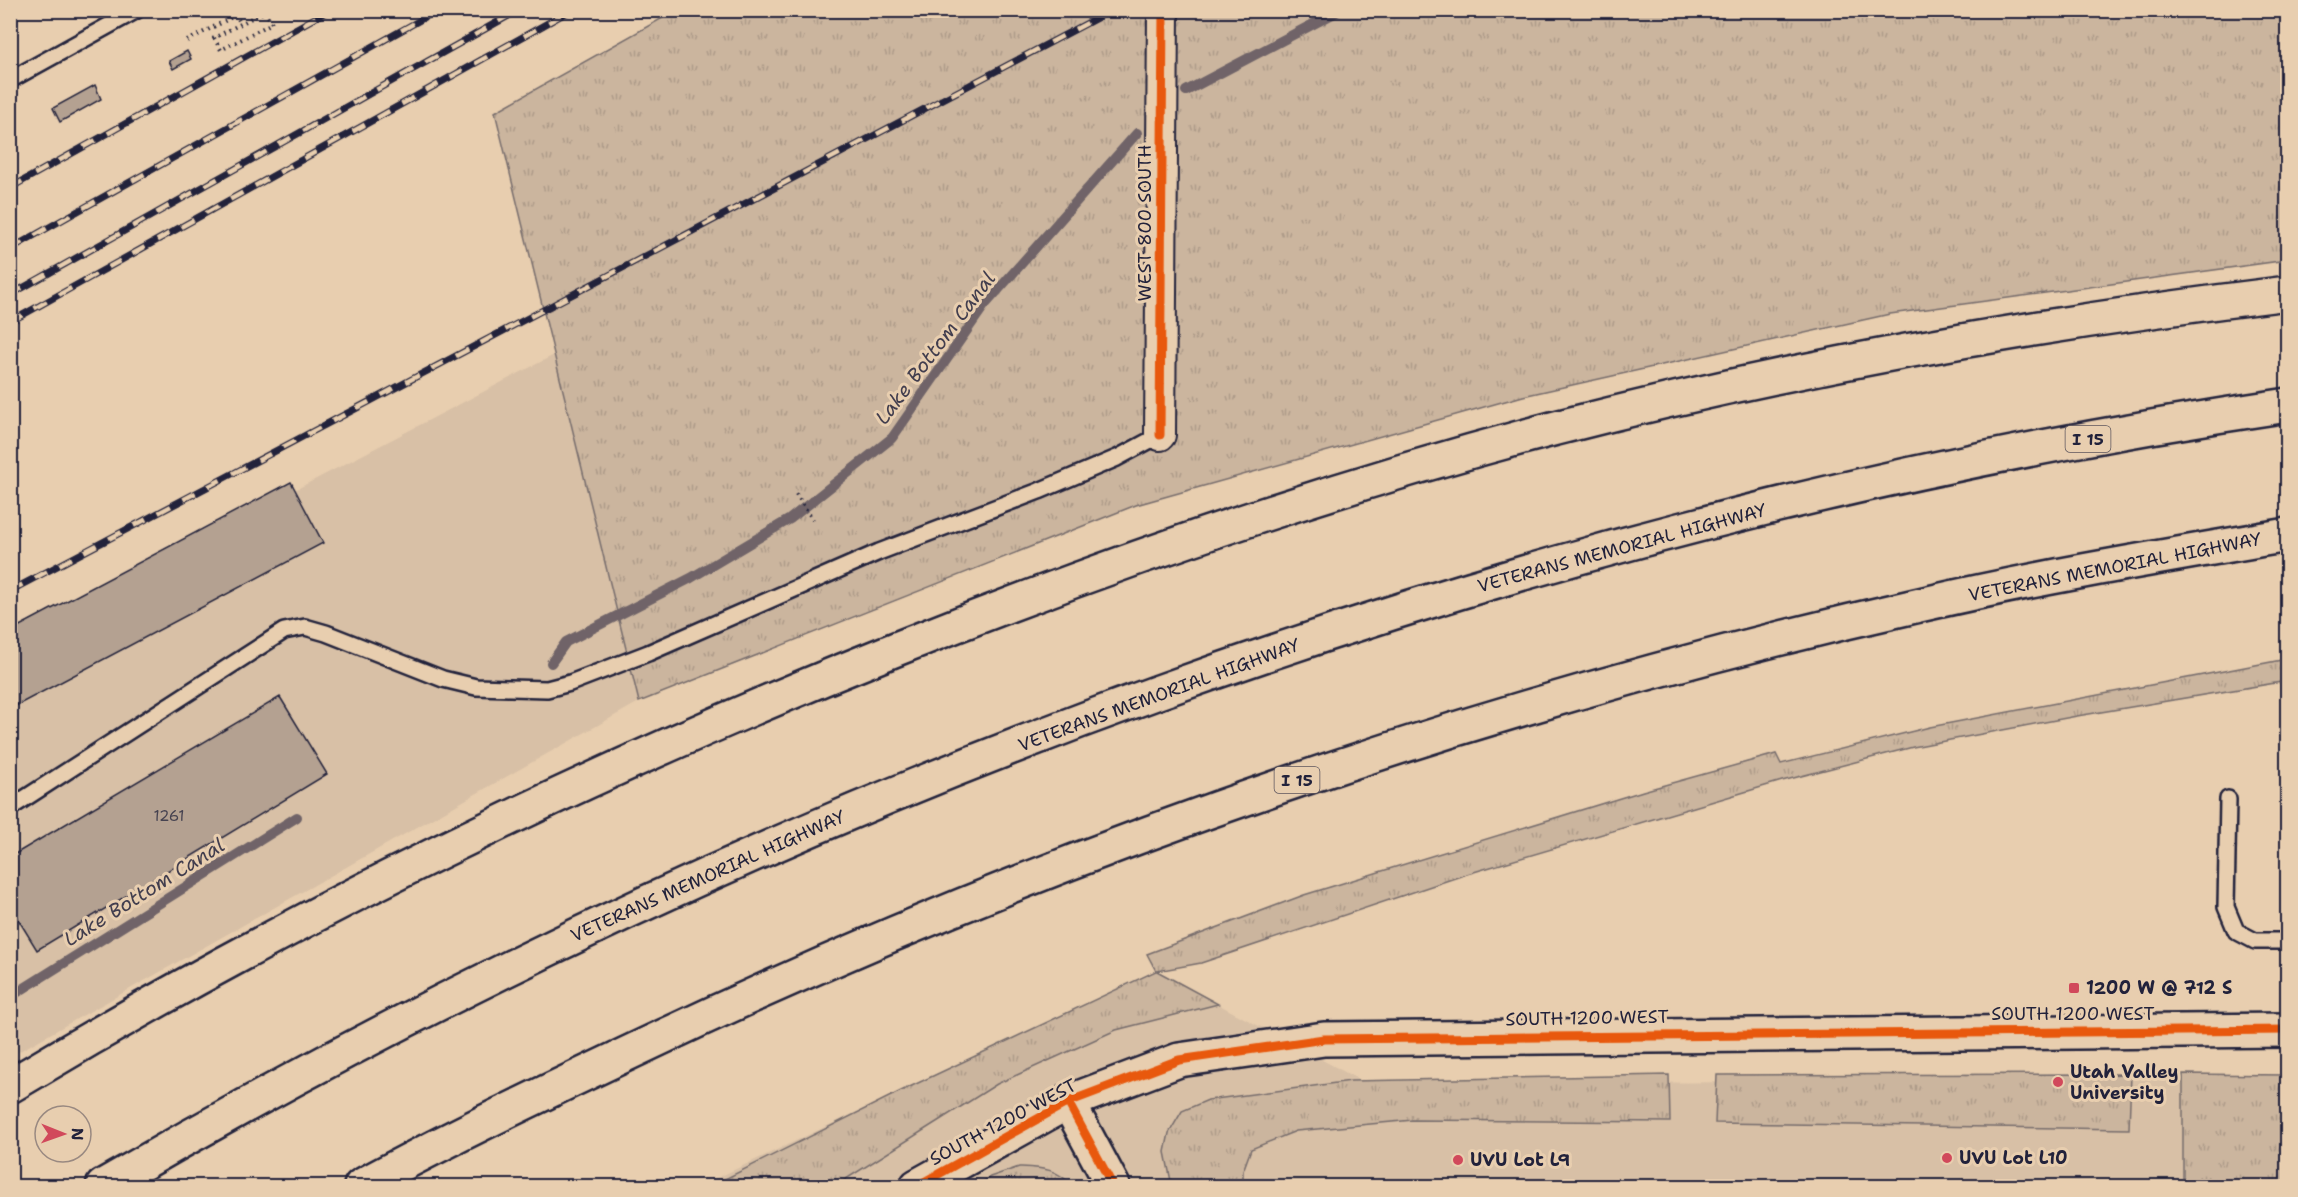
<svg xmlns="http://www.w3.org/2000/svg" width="2298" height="1197" viewBox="0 0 2298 1197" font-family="'Shantell Sans',sans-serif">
	<defs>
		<pattern id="grass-tufts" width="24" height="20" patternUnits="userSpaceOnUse" patternTransform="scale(1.5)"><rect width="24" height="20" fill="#cbb59e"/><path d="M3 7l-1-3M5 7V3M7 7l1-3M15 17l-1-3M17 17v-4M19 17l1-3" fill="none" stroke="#ae9b89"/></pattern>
	</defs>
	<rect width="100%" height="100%" fill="#e8ceaf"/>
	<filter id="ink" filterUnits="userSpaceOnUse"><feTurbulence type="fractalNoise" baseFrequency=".0167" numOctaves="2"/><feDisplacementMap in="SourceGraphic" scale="12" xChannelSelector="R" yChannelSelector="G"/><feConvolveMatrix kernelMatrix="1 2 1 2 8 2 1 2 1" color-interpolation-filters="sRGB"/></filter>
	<g filter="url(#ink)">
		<path fill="#d8c0a6" d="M554,355L639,702L11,1056V638Z
			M1156,971L1369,1085L2287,1078V1186H700Z"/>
		<path fill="url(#grass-tufts)" stroke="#766c6c" stroke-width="1.5" d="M675,11H2287V260L1890,314L1523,396L1136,505L639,702L495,112Z
			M2287,659V681L2077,716L1913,747L1782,781L1467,874L1201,963L1157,971L1218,1004L1116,1030L997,1084L835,1186H711L901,1091L1156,971L1147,954L1304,895L1643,791L1776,754L1781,764L1930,727Z
			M2131,1074L2129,1129L1715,1123L1717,1075Z
			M2183,1074L2287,1075V1186H2183Z
			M1669,1075L1670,1122L1413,1120L1296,1131L1251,1149L1243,1171V1186H1172L1165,1152L1169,1133L1182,1111L1208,1100L1351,1081Z
			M1019,1167C1042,1168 1057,1168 1072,1186H976L990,1177Z"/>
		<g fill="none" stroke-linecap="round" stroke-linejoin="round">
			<path stroke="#6f6468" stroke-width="10" d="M1186,91L1340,10
				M551,663L566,642L691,578L790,519L892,438L984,306L1137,133
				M10,997L297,817"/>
		</g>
		<path fill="#b4a191" stroke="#22223b" stroke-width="1.5" d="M187,51L191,59L173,69L169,61Z
			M95,85L101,99L60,122L53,108Z
			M291,482L323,543L10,709V631Z
			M280,697L327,774L37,950L10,906V857Z"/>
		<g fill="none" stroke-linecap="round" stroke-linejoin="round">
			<defs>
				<path id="service" d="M10,80L137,10
					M2228,799L2226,907L2236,931L2255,941H2288
					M10,803L13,806L284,631L305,627L326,633L443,679L476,687L547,689L570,683L648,653L879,552L1039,491L1117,458L1160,435"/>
				<path id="minor" d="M1160,435L1163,10"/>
				<path id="tertiary" d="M1068,1102L1113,1186"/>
				<path id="secondary" d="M917,1186L1068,1102L1179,1060L1324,1039L2288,1030"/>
				<path id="motorway" d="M10,1086C293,916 591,771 896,649C1111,563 1331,487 1556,428C1796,366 2041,323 2288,293
					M103,1186C773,796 1519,519 2288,405
					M361,1186C451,1137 544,1093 637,1049C1048,853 1480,704 1924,604C2044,576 2166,556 2288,535"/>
			</defs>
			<use href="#service" stroke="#22223b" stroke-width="20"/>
			<use href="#minor" stroke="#22223b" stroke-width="34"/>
			<use href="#tertiary" stroke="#22223b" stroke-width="38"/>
			<use href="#secondary" stroke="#22223b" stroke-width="38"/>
			<use href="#motorway" stroke="#22223b" stroke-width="38"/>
			<path stroke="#22223b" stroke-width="4" stroke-dasharray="1.5 4.5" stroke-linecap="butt" d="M234,10L236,15L243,10
				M265,11L272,23L221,50L214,38Z
				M187,41L236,15L241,24
				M796,494L813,520
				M2267,1182V1186"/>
			<use href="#service" stroke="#e8ceaf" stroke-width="15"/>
			<use href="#minor" stroke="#e8ceaf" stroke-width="30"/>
			<use href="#tertiary" stroke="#e8ceaf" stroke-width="33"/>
			<use href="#secondary" stroke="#e8ceaf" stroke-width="33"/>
			<use href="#motorway" stroke="#e8ceaf" stroke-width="33"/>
			<defs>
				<path id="rail" d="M10,188L329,10
					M10,249L438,10
					M10,295L519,10
					M10,322L571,10
					M10,591L1112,10"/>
			</defs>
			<use href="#rail" stroke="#22223b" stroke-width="7"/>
			<use href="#rail" stroke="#e8ceaf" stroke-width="4.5" stroke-dasharray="14" stroke-linecap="butt"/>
			<defs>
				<path id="cycleway" d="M1160,435L1163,10
					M1068,1102L1113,1186
					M917,1186L1068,1102L1179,1060L1324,1039L2288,1030"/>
			</defs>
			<use href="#cycleway" stroke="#e8ceaf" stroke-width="13"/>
			<use href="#cycleway" stroke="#e8590c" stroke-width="9"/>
		</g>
	</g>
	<g fill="#d1495b" stroke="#e8ceaf" stroke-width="2">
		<rect x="2068" y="982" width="12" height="12" rx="3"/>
		<circle cx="2058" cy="1082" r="6"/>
		<circle cx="1947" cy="1158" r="6"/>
		<circle cx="1458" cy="1160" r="6"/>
	</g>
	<g text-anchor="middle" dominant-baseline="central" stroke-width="6" stroke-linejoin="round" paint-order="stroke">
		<g font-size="15" fill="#464250">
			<text x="169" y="816">1261</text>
		</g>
		<g fill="#e8ceaf" stroke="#5d565e" stroke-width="1.5">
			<rect x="2065.5" y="426" width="45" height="26" rx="4.5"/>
			<rect x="1274.5" y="767" width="45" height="26" rx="4.5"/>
		</g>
		<g font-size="16" font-weight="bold" fill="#22223b">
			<text x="2088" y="439">I 15</text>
			<text x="1297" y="780">I 15</text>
		</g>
		<g font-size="18" fill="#22223b" stroke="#e8ceaf">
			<text transform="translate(1145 223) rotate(-90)">WEST 800 SOUTH</text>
			<text transform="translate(1622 548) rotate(-15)">VETERANS MEMORIAL HIGHWAY</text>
			<text transform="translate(2115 567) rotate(-11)">VETERANS MEMORIAL HIGHWAY</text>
			<text transform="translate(1159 695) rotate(-20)">VETERANS MEMORIAL HIGHWAY</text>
			<text transform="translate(708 876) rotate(-24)">VETERANS MEMORIAL HIGHWAY</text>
			<text x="2073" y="1014">SOUTH 1200 WEST</text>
			<text transform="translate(1587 1018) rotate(-1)">SOUTH 1200 WEST</text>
			<text transform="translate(1003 1122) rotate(-28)">SOUTH 1200 WEST</text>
		</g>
		<g font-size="18" font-weight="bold" fill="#22223b" stroke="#e8ceaf" text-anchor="start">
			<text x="2086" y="988">1200 W @ 712 S</text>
			<text x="2070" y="1072">Utah Valley<tspan x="2070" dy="21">University</tspan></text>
			<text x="1959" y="1158">UVU Lot L10</text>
			<text x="1470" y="1160">UVU Lot L9</text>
		</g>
		<g font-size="20" font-style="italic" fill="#423e4e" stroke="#e8ceaf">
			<text transform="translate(935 348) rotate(-53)">Lake Bottom Canal</text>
			<text transform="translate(144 892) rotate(-32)">Lake Bottom Canal</text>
		</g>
	</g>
	<rect width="2298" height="1197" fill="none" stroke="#e8ceaf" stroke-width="36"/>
	<rect x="18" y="18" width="2262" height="1161" fill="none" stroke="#22223b" stroke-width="2" filter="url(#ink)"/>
	<g transform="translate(63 1134) rotate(91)"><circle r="28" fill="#e8ceaf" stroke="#998981" stroke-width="1.5"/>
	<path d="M0-4.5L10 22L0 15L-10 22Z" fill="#d1495b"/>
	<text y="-9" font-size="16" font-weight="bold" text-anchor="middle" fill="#22223b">N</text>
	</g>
</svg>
